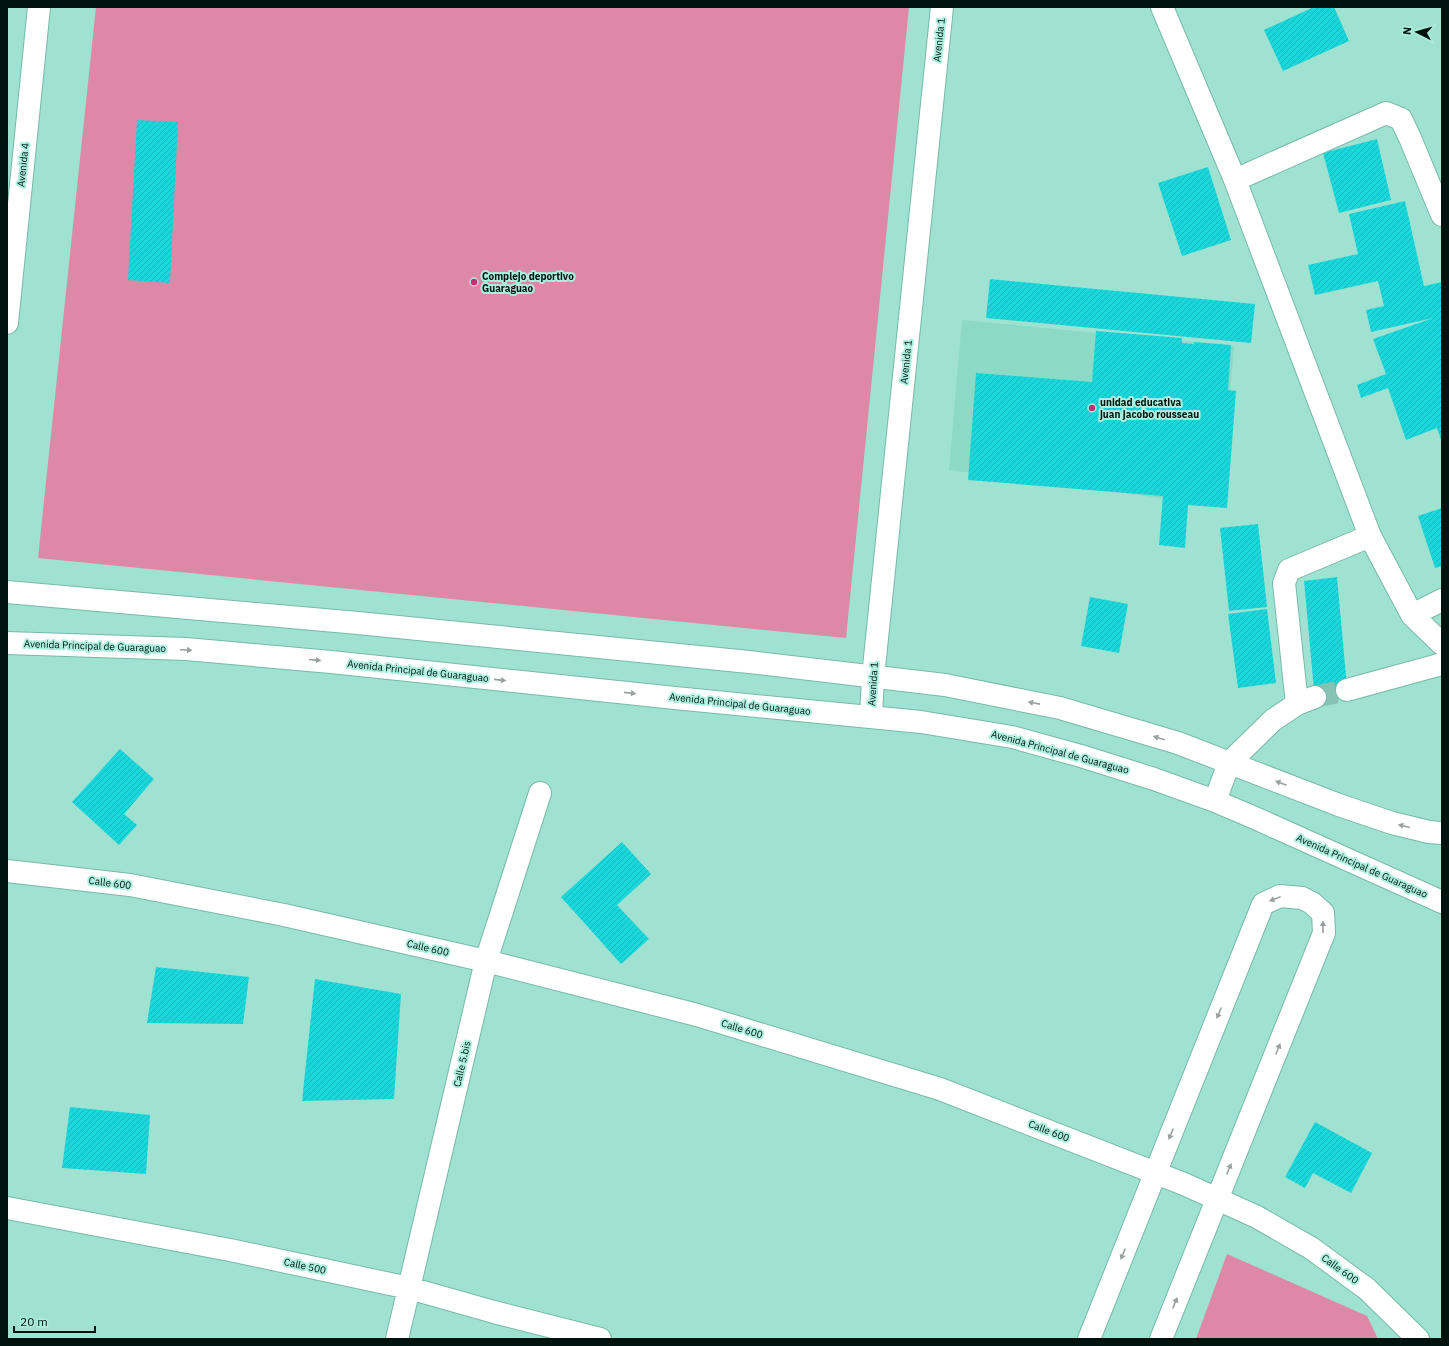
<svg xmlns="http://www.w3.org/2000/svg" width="1449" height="1346" viewBox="0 0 1449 1346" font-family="'IBM Plex Sans',sans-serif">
	<defs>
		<pattern id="building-hatch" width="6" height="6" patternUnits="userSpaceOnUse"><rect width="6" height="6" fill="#1ad7db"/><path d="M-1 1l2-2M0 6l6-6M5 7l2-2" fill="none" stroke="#16b8bb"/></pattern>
	</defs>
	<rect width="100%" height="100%" fill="#9fe2d1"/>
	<path fill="#8cd9c6" d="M962,320L1234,346L1221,506L949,470Z"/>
	<path fill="#dd88a6" d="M96,7H909L846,638L38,558Z
		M1227,1254L1367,1316L1378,1339H1196Z"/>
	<path fill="url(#building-hatch)" d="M1314,7H1334L1349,41L1283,71L1264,30Z
		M137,120L178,122L170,283L128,280Z
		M1377,139L1391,200L1339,213L1323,153Z
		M1208,167L1231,240L1182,256L1158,183Z
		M1405,201L1424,286L1442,282V442L1437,428L1406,440L1388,388L1361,398L1357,385L1386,374L1373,339L1433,318L1371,332L1366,310L1384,306L1378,281L1315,295L1308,265L1358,254L1349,214Z
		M990,279L1255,304L1251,343L986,318Z
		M1096,331L1182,338V343L1194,344V342L1231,345L1228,390L1236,391L1227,508L1188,505L1185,548L1159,545L1163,496L968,480L976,373L1092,382Z
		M1442,508V566L1435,568L1418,516Z
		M1258,524L1267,607L1229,611L1220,528Z
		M1337,577L1348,698L1315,701L1304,581Z
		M1090,597L1128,604L1119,653L1081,646Z
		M1267,609L1276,683L1238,688L1228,614Z
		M120,749L154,779L124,814L137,825L119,845L72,802Z
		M622,842L651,874L617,905L649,939L621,964L561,897Z
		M156,967L249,977L243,1024L147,1023Z
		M315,979L401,994L394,1099L302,1101Z
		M70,1107L150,1115L146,1174L62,1168Z
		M1315,1122L1372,1153L1351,1193L1313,1173L1305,1188L1285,1177Z"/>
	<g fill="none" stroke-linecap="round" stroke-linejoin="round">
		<path stroke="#87c3b4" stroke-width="22" stroke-dasharray="22 11" stroke-linecap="butt" d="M1315,697L1347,690"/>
		<defs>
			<path id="minor" d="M1162,7L1235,180L1370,536L1412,615L1442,644
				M1235,180L1386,113L1401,119L1410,138L1442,215
				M7,323L39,7
				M7,592L358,623L749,662L945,685L1060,708L1178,743L1339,805L1392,823L1429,832L1442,833
				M1412,615L1442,600
				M7,643L186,649L331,662L675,698L921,722L1012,737L1081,756L1154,779L1215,801L1255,818L1442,902
				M1347,690L1442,664
				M1297,704L1284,583L1289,570L1370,536
				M871,717L873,677L942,7
				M1215,801L1229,763L1273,720L1297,704L1315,697
				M7,871L130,885L284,915L486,961L697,1015L940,1089L1184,1184L1257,1217L1311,1248L1367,1289L1418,1339
				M7,1208L230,1250L409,1288L494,1312L600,1339
				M397,1339L486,961L540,793
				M1089,1339L1263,904L1280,896L1302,898L1312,903L1323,913L1324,933L1161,1339"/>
		</defs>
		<use href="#minor" stroke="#77b9a9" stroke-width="24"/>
		<use href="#minor" stroke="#fff" stroke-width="22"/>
	</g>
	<defs><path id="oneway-solid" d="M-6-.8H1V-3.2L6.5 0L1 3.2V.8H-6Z"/></defs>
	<g fill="#99a09e">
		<use href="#oneway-solid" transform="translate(186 650) rotate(3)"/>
		<use href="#oneway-solid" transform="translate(315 660) rotate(5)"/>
		<use href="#oneway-solid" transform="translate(500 680) rotate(6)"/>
		<use href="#oneway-solid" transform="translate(630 693) rotate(6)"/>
		<use href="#oneway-solid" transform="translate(1034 703) rotate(-169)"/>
		<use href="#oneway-solid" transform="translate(1159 738) rotate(-163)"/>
		<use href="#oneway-solid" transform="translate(1281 783) rotate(-159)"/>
		<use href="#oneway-solid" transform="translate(1404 826) rotate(-166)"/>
		<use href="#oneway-solid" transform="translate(1275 899) rotate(159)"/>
		<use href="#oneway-solid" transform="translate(1323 927) rotate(-90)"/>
		<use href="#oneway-solid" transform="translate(1219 1013) rotate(112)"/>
		<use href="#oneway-solid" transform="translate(1278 1049) rotate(-68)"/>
		<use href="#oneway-solid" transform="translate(1171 1134) rotate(112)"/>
		<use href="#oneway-solid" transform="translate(1229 1169) rotate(-68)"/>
		<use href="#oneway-solid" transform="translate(1123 1254) rotate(112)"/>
		<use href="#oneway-solid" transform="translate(1175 1303) rotate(-68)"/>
	</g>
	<g fill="#bc3471" stroke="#acefdf" stroke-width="1.5">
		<circle cx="474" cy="282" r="4"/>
		<circle cx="1092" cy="408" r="4"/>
	</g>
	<g text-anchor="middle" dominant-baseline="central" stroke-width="4" stroke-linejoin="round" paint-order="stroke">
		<g font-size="10" fill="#00120d" stroke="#acefdf">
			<text transform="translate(939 40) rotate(-84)">Avenida 1</text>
			<text transform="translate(23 165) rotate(-84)">Avenida 4</text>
			<text transform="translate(906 362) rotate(-84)">Avenida 1</text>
			<text transform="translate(95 646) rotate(2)">Avenida Principal de Guaraguao</text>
			<text transform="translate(418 671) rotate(6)">Avenida Principal de Guaraguao</text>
			<text transform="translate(873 684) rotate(-86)">Avenida 1</text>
			<text transform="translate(740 704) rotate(6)">Avenida Principal de Guaraguao</text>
			<text transform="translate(1060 752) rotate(15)">Avenida Principal de Guaraguao</text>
			<text transform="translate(1362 866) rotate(24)">Avenida Principal de Guaraguao</text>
			<text transform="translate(110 883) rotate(7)">Calle 600</text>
			<text transform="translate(428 948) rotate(13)">Calle 600</text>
			<text transform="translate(742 1029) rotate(17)">Calle 600</text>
			<text transform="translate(462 1064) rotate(-77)">Calle 5.bis</text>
			<text transform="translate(1049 1131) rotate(21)">Calle 600</text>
			<text transform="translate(305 1266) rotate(12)">Calle 500</text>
			<text transform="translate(1340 1269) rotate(36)">Calle 600</text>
		</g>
		<g font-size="10" font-weight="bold" fill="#00120d" stroke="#acefdf" text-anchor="start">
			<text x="482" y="276">Complejo deportivo<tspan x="482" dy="12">Guaraguao</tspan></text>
			<text x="1100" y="402">unidad educativa<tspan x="1100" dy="12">juan jacobo rousseau</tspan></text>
		</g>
	</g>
	<rect width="1449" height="1346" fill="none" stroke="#00120d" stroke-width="16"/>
	<g transform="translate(1417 32) rotate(276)" stroke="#acefdf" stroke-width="3" paint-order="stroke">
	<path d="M0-3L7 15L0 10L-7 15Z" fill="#00120d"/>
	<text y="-6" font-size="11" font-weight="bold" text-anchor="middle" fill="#00120d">N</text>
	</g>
	<path d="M14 1326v6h81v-6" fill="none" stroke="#00120d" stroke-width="2"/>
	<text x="20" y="1326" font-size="12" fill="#00120d" stroke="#acefdf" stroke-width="3" paint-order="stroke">20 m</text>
</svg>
